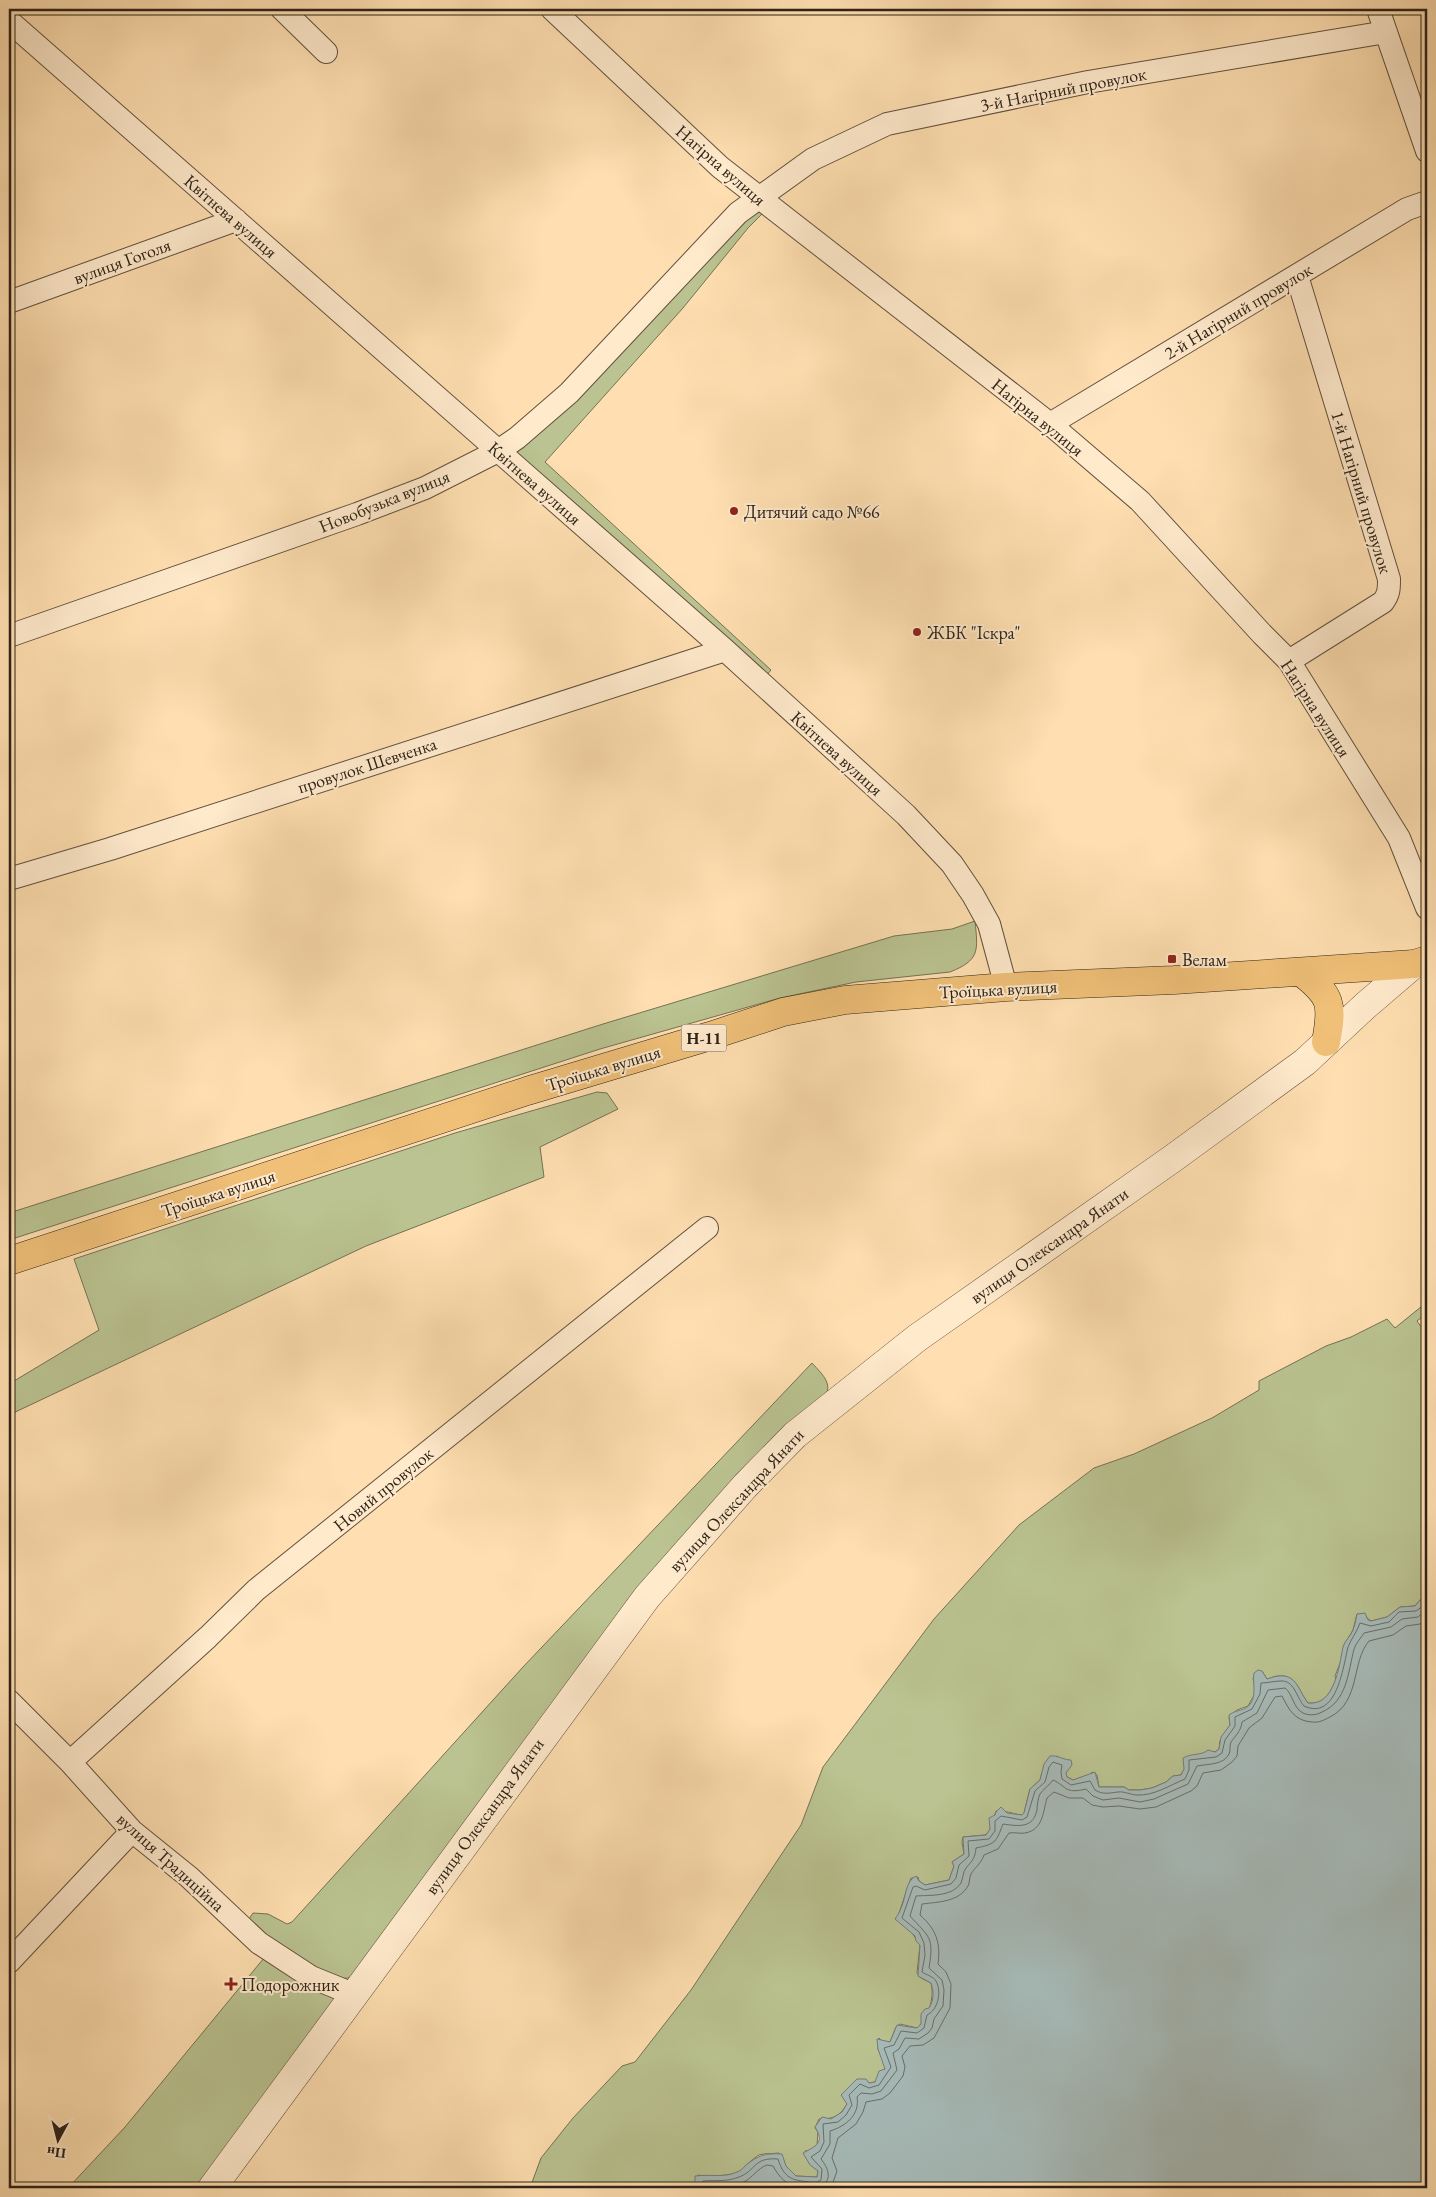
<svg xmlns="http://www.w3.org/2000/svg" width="1436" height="2197" viewBox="0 0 1436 2197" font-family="'EB Garamond',serif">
	<rect width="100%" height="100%" fill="#ffdfb1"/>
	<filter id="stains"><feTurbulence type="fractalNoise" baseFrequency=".004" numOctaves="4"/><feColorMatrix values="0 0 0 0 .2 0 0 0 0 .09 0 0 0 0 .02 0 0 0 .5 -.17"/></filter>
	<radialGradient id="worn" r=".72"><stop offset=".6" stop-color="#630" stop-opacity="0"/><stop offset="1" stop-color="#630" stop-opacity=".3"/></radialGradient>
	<path fill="#bac391" stroke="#747254" d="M752,210L765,211L748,228L683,308L545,462L771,670L766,676L517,459L516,447Z
		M975,921C978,951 980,960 950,972L856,982L780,998L600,1049L9,1240V1213L603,1024L894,936L952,929Z
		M597,1092L607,1093L618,1109L540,1147L544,1177L366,1246L9,1415V1384L99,1330L74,1259L455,1133Z
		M1427,1302V1313L1417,1321L1427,1335V1598L1420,1600L1415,1606L1400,1607L1387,1617L1371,1621L1366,1617L1357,1614L1353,1630L1344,1645L1341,1661L1335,1676L1336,1680C1330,1693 1324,1705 1308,1703C1299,1692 1296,1674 1279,1676C1275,1676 1271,1678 1267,1679L1262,1671L1253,1678L1256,1692L1248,1706L1237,1710L1229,1717L1230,1725L1220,1741L1219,1749C1215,1753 1212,1752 1207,1753C1198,1756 1185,1766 1181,1775L1173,1776L1166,1782L1152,1788L1140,1790H1129L1124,1787H1099L1097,1775L1092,1772L1089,1775L1073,1780L1067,1777L1065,1773L1069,1767L1065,1760L1056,1756L1042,1772L1040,1780L1030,1789L1024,1813L1022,1815C1013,1814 1004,1810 996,1811L989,1832L985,1835L963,1837L962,1842L964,1854L952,1862L954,1866L949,1880L925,1885L919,1881L918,1877L911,1878L899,1913L920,1945L917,1973L921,1978L931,1983C935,1998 928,2018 917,2028L900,2024L896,2027L890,2042L882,2041L879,2038L878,2049L886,2067L875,2082L869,2083L857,2079C851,2087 845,2094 847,2104C840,2116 834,2119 819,2119L815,2128L818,2132L817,2145L811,2150L805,2151L810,2164L818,2171L817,2177L796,2176L786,2167L779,2153C772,2154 765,2153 759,2155C752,2159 746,2166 740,2171C734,2176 707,2177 698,2175L695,2185L702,2188H530L541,2158L573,2118L622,2066L635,2062L691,1990L801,1825L823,1767L934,1619L1019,1525L1094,1468L1134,1454L1212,1418L1259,1390V1381L1326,1346L1351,1337L1387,1319L1395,1328Z
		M812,1363C819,1371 831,1381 827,1392L358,1973L348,1978L336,1979L282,1954L249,1919L253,1913L268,1914L287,1924L292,1922L523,1667Z
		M264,1958L334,1997L333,2008L201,2188H68L125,2127Z"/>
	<path fill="#a6bab8" stroke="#767d78" d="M1427,1598V2188H702L695,2185V2176C710,2174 724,2178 737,2172C741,2171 743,2168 746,2165C759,2155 765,2153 782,2154L786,2166L796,2176L817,2177L818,2171L810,2165L803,2153C816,2146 825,2143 815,2127L822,2117L831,2119L842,2112L847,2104L841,2095L857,2079H866L869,2083L875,2082L879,2071L885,2069L878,2049L877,2039L890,2042L897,2025L917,2028L921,2024V2014L925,2009L929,2008C934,2000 934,1992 931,1983L918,1976L920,1945L916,1941L915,1936L895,1919C897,1916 900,1912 901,1908C906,1898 905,1881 916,1876L919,1881L925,1885L949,1880L954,1866L952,1862L964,1854L963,1837L986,1835L990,1829L989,1818L995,1815L996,1812L1001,1807L1007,1813L1022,1815L1024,1813L1030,1789L1040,1780L1044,1764L1050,1756C1058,1755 1063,1760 1071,1760L1072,1765L1066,1773L1067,1777L1073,1780L1095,1772L1099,1787H1124L1129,1790H1140L1152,1788L1166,1782L1173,1776L1181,1775L1184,1769L1183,1758C1191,1753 1201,1756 1208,1750L1215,1752L1219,1749L1221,1737L1230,1725L1229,1715C1234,1711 1239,1711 1244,1709C1259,1702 1252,1683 1254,1673L1258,1670L1262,1671L1267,1679C1271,1678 1275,1676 1279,1676C1297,1674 1299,1692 1308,1703C1335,1706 1339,1666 1343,1647C1345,1640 1351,1636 1353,1630C1355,1625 1356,1619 1357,1614L1365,1613L1368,1620L1371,1621L1387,1617L1400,1607L1415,1606L1420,1600Z"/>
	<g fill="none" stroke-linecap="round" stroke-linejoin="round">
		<path stroke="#6a6e68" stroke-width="1" d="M702,2188L703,2181C716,2180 727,2182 739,2177C756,2171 753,2157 778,2159C784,2178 791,2180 809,2182C815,2182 816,2183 821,2180L822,2169L811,2157L820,2151L824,2142L823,2124L838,2122L846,2115L852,2105L849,2095L860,2084L869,2088L879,2085L891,2067L884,2048L894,2045L901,2031L917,2033L924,2028L927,2015C938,2010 942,1992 936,1981C933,1976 926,1975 922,1972L925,1955L924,1943L919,1932L902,1918L913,1887L916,1886L925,1890L951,1884L956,1878L959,1865L969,1856L968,1841L989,1839L995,1831V1821L1001,1816L1022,1820L1027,1817L1035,1791L1045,1782L1049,1767L1053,1762L1062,1765L1061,1772L1062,1779L1071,1785L1090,1781L1095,1790C1103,1795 1109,1793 1118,1792C1124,1791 1131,1795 1137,1795C1154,1796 1170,1785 1185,1779L1189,1770V1760L1216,1757L1222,1753L1225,1740L1235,1726V1717L1252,1709L1260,1694L1261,1683C1268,1683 1274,1681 1281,1681C1294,1680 1297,1698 1304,1706C1337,1721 1343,1667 1348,1647C1351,1639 1357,1632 1360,1623L1371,1626L1389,1622L1399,1612L1416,1611L1427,1603
			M709,2188C718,2184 731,2188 744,2182C752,2178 758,2168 767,2165L773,2166C779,2177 787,2186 800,2188
			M819,2188C833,2181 829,2169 821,2159L830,2144V2131C846,2126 860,2115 857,2097L861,2093L872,2094L881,2091L897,2070L893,2053L899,2049L905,2038L919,2039L928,2033L932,2028L934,2019L943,2006L944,1990L942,1980L929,1968C934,1937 930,1938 910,1916L916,1896C930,1895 952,1897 961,1883C963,1878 963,1872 966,1868C973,1860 975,1858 976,1848C996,1844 996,1842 1003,1824C1018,1826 1033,1829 1037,1810C1037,1805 1038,1798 1040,1794C1043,1789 1050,1785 1053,1780C1068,1787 1064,1794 1086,1789L1093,1796L1103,1800L1119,1798L1140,1802L1154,1799L1188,1784L1197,1766C1207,1764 1224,1765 1229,1754C1231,1751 1229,1746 1231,1742C1236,1735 1241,1731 1242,1722L1257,1713L1268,1690L1285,1688C1293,1694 1293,1708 1303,1713C1309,1716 1317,1715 1322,1712C1347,1701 1348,1673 1354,1649C1356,1643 1361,1638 1364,1633L1391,1627L1402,1619L1418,1617L1427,1609
			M831,2188L837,2171L832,2158L838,2138L856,2124L863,2112L866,2102L882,2099L890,2093L903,2076L905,2067L902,2056L910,2046L923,2045L934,2038L950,2008L951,1984L946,1972L938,1964C941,1943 936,1929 920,1915L922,1904C938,1902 959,1902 968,1886C970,1882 969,1878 971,1874C975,1867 981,1864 984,1855L998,1849L1009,1833C1015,1832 1020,1834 1025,1833C1043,1830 1043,1812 1047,1798L1054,1792L1069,1798H1083L1092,1805L1103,1807L1119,1806L1140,1809L1156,1807L1191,1791L1197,1786L1203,1773L1221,1770L1232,1762L1237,1756L1238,1746L1249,1728L1262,1718L1275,1697L1282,1696C1289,1710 1295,1721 1312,1722C1319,1723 1324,1720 1330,1717C1361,1701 1351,1662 1369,1641L1393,1635L1406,1626L1420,1624L1427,1620"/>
		<defs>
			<path id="minor" d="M282,9L326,52
				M552,9L720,167L1050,424L1140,501L1262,634L1289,661L1399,838L1427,908
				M1378,9L1427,151
				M9,21L725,650L906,815L952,864L973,895L989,924L1006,987
				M9,302L236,220
				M1050,424L1407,209L1427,202
				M9,636L357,514L425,488L498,451L517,438L569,393L738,213L813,159L887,124L1088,82L1386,32
				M1289,661L1383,602C1389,594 1389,589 1389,579L1297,276
				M9,879L110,849L725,650
				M9,1701L70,1762L132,1831L189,1877L259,1943L311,1977L353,1994
				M70,1762L208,1637L256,1590L707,1228
				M9,1962L132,1831"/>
			<path id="tertiary" d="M212,2188L647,1597L745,1486L795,1435L917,1338L1172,1159L1305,1062L1365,1006L1414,964"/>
			<path id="primary" d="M1301,972C1332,996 1333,1004 1326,1042
				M9,1261L527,1091L710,1036L783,1012L845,1000L1006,987L1174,980L1414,964L1427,960"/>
		</defs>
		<use href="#minor" stroke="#62513e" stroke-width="24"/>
		<use href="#tertiary" stroke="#62513e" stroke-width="29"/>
		<use href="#primary" stroke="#2d2218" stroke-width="29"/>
		<use href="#minor" stroke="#ffeacc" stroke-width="22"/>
		<use href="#tertiary" stroke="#ffeacc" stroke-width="28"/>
		<use href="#primary" stroke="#f0c078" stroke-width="28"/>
	</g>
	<g fill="#8f2418" stroke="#ffeacc" stroke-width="2">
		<circle cx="734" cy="511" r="5"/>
		<circle cx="917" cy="632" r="5"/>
		<rect x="1167" y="954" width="10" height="10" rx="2.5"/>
		<path d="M228.5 1976.5h5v5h5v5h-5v5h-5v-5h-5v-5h5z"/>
	</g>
	<g text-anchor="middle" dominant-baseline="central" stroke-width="4" stroke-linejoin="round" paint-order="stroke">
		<rect fill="#ffeacc" stroke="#6c5e4e" stroke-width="1" x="681.5" y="1024.5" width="45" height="27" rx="4"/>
		<g font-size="16" font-weight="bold" fill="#2d2218">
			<text x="704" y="1038">Н-11</text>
		</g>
		<g font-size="18" fill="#2d2218" stroke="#ffeacc">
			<text transform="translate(1063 89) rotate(-11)">3-й Нагірний провулок</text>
			<text transform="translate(721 165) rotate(41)">Нагірна вулиця</text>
			<text transform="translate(231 216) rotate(41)">Квітнева вулиця</text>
			<text transform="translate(122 261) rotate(-20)">вулиця Гоголя</text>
			<text transform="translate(1238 311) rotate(-31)">2-й Нагірний провулок</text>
			<text transform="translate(1038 417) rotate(39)">Нагірна вулиця</text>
			<text transform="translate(535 483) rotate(41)">Квітнева вулиця</text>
			<text transform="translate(1362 492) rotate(73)">1-й Нагірний провулок</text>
			<text transform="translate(384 501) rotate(-22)">Новобузька вулиця</text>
			<text transform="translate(1316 708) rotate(57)">Нагірна вулиця</text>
			<text transform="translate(837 753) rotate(42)">Квітнева вулиця</text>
			<text transform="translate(367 765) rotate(-18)">провулок Шевченка</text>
			<text transform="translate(998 989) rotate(-3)">Троїцька вулиця</text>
			<text transform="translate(603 1068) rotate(-17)">Троїцька вулиця</text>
			<text transform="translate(218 1193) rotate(-18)">Троїцька вулиця</text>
			<text transform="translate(1049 1245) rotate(-35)">вулиця Олександра Янати</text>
			<text transform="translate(383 1489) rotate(-39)">Новий провулок</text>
			<text transform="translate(736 1500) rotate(-47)">вулиця Олександра Янати</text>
			<text transform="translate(484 1816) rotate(-54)">вулиця Олександра Янати</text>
			<text transform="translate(171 1862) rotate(42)">вулиця Традиційна</text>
		</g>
		<g font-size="18" fill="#2d2218" stroke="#ffeacc" text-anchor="start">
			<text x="744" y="511">Дитячий садо №66</text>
			<text x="927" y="632">ЖБК "Іскра"</text>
			<text x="1182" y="959">Велам</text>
			<text x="241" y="1984">Подорожник</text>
		</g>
	</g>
	<rect width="1436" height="2197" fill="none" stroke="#ffdfb1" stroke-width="30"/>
	<rect x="10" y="10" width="1416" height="2177" fill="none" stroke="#2d2218" stroke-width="2.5"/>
	<rect x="15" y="15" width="1406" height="2167" fill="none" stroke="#2d2218"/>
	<g transform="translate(58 2140) rotate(187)" stroke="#ffeacc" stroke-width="4" paint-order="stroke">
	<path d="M0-4L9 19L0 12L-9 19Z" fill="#2d2218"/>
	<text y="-8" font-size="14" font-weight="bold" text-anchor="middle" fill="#2d2218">Пн</text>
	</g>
	<rect width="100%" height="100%" filter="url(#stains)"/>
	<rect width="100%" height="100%" fill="url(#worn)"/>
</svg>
